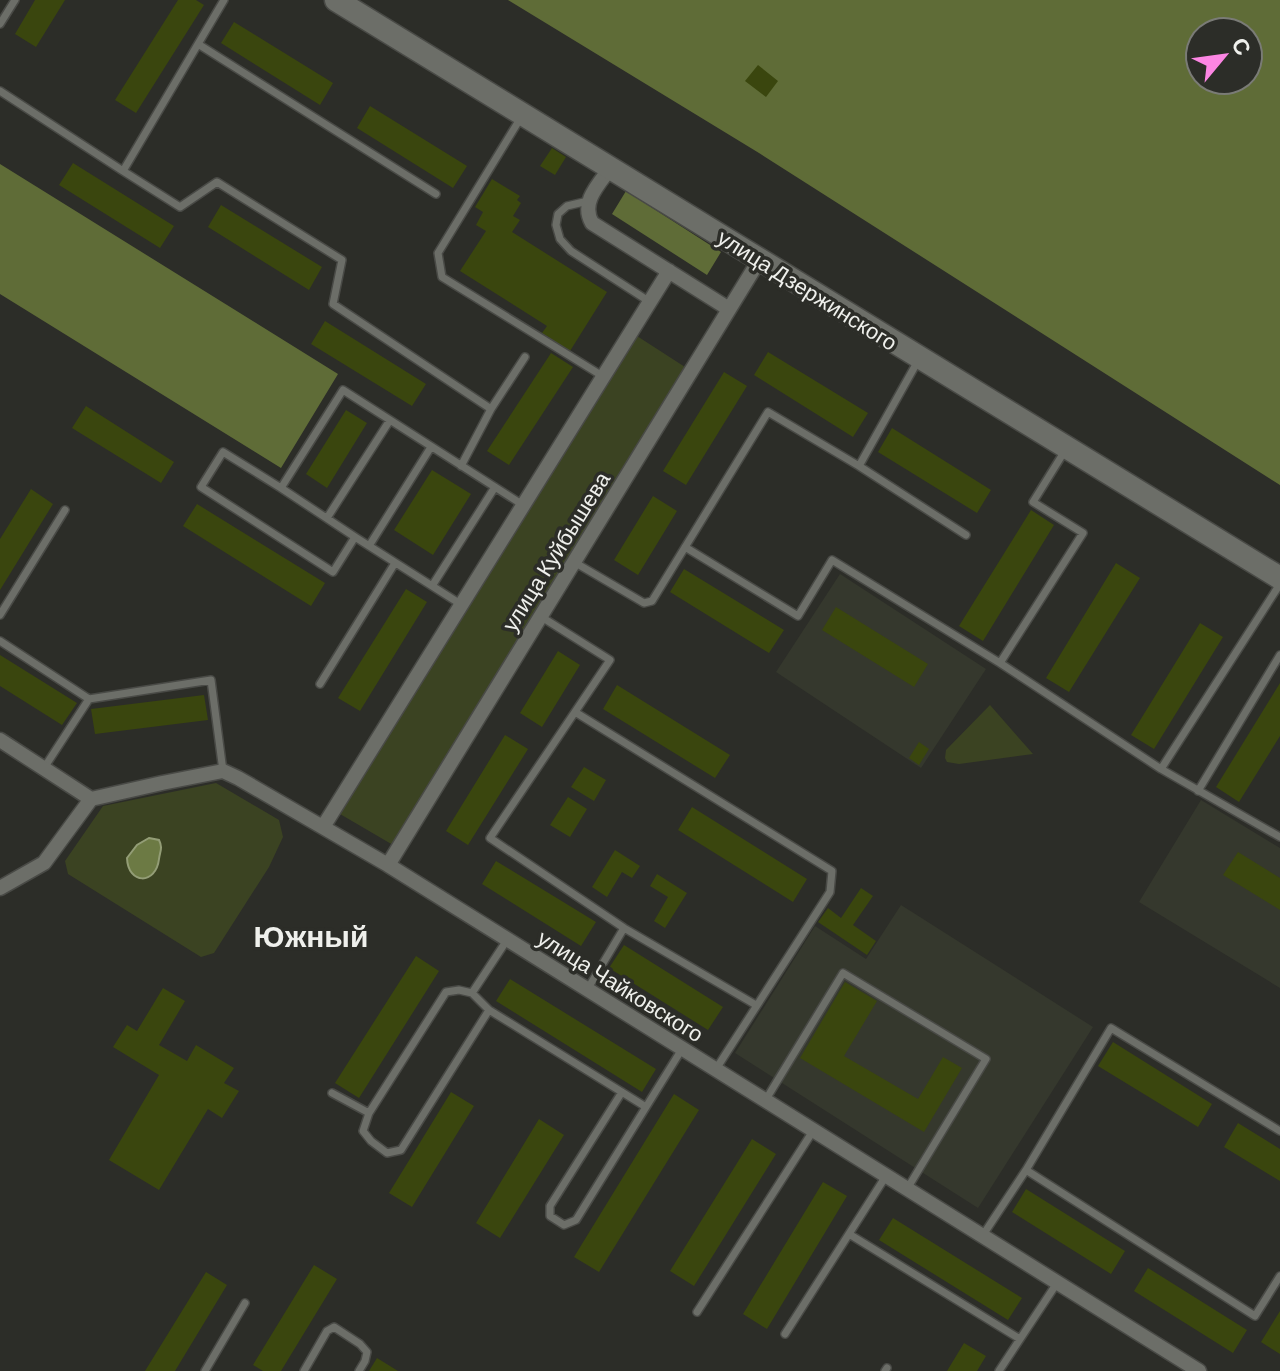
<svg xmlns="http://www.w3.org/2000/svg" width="1280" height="1371" viewBox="0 0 1280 1371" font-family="Barlow,sans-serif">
	<rect width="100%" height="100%" fill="#2c2d28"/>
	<path fill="#35382d" d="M840,574L986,669L921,768L776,672Z
		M1201,800L1280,848V988L1139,902Z
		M901,905L1093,1027L978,1208L735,1053L815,926L866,959Z"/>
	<path fill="#3b4322" d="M637,336L685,367L393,845L340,814Z
		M990,705L1033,754L959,764L947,762L945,758L946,750Z
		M216,783L279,820L283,837L269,867L214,953L201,957L68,874L65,861L103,806Z"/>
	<path fill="#5f6c37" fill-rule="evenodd" d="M508,0H1280V485L759,153ZM1200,32H1248V80H1200Z
		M0,164L338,374L281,468L0,294Z
		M626,191L721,252L707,275L612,214Z"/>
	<path fill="#6c7a44" stroke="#939d76" stroke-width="2" d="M149,838L159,840C163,848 160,851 159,859C156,885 128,885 127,858L137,845Z"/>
	<path fill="#3a460e" d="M35,0H65L36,47L15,34Z
		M178,0H196L204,5L136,113L115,100Z
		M234,22L333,83L320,105L221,43Z
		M758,65L778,81L766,97L745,81Z
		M370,106L467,166L453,188L357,128Z
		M552,148L566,157L555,175L540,166Z
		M73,163L174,226L160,248L59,185Z
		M492,179L520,196L517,200L521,203L513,216L520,220L512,232L607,292L570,351L542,333L547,326L460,271L486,231L476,225L483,212L475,207Z
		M221,205L322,267L309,290L208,227Z
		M325,321L426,384L412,406L311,344Z
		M768,352L868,413L853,437L754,375Z
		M551,353L573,367L509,465L487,451Z
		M724,372L747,386L686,485L663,471Z
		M86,406L174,462L161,483L72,428Z
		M346,410L367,423L327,488L306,474Z
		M892,428L991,490L977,513L878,452Z
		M432,470L471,494L433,555L394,530Z
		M31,489L53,504L0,590V539Z
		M653,496L677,511L638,575L614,560Z
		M197,504L325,583L311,606L183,526Z
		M1031,510L1054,525L983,641L959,626Z
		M1116,563L1140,578L1069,692L1046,678Z
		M684,569L784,630L769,653L670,592Z
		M406,589L427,602L360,711L338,698Z
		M836,607L928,664L914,687L822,630Z
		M1200,623L1223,637L1154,749L1131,735Z
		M558,651L580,665L542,727L520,713Z
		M0,655L77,703L62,725L0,686Z
		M1280,683V736L1239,802L1216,787Z
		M617,685L730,755L715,778L603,709Z
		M204,695L208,720L95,734L91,709Z
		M505,735L528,749L468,845L446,831Z
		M919,742L929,749L919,765L909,758Z
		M584,767L606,780L594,801L571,787Z
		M568,797L587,809L570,837L550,825Z
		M692,807L807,879L793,902L678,830Z
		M615,850L640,866L632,878L622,872L607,897L592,887Z
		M1238,852L1280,878V910L1223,875Z
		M496,861L596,922L581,946L482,884Z
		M657,874L687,893L665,928L654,921L668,897L650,886Z
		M861,888L873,896L853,925L876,941L867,955L818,922L828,908L841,918Z
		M624,945L723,1007L708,1030L609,968Z
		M416,956L439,971L359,1098L335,1083Z
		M510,979L656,1069L642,1092L496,1001Z
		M845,982L877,1001L844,1056L918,1099L943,1057L962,1068L924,1132L800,1058Z
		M163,988L185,1001L159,1045L187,1061L196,1045L234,1068L224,1083L239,1091L222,1118L208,1109L159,1190L109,1160L159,1075L113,1047L127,1025L137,1031Z
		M1113,1042L1212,1104L1198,1127L1098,1066Z
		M451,1092L474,1106L412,1207L389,1193Z
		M674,1094L699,1110L599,1272L574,1257Z
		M539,1119L564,1135L500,1238L476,1223Z
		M1238,1123L1280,1149V1181L1224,1147Z
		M752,1139L776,1154L694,1286L670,1271Z
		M823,1182L847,1196L767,1329L743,1314Z
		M1026,1189L1125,1251L1111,1274L1012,1212Z
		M893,1218L1022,1298L1008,1320L879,1240Z
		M314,1265L337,1279L281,1371H263L253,1365Z
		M1148,1268L1247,1330L1233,1353L1134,1291Z
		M206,1272L227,1285L175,1371H145Z
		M1280,1311V1354L1261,1342Z
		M964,1343L986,1356L977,1371H947Z
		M377,1358L398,1371H369Z"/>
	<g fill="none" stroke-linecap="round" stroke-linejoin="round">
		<defs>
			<path id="lane" d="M224,0L123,171L180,207L217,182L342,260L333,304L491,409L461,466
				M0,24L15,0
				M198,44L436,194
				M0,91L123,171
				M520,119L438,253L442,277L604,377
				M588,201L567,206L558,214L556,225L560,239L571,251L650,302
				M491,409L525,357
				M859,466L919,359
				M281,488L355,537
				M327,518L390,420
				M369,546L431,447
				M685,547L798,616L832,560L1000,663L1161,769L1280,837
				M574,562L644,603L652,601L768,412L859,466L966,535
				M432,586L495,487
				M462,605L355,537L333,572L201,487L223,452L281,488L343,390L523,505
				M0,615L65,510
				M540,616L610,660L490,838L624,928L756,1005
				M0,641L89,699L44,768
				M1000,663L1083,533L1033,502L1066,449
				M320,684L395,563
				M89,699L211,680L223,771
				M575,712L832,871L830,892L716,1069
				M1161,769L1280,584
				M1198,791L1280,655
				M587,990L624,928
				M472,993L489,1010L401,1150L387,1153L371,1141L363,1131L369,1113L446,992L459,990L472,993L507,940
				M489,1010L646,1107L682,1049
				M622,1092L550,1206V1216L564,1225L576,1220L646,1107
				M332,1093L369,1113
				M765,1101L843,973L986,1059L907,1189
				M1026,1170L1255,1316L1280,1276
				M849,1234L1020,1339
				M983,1235L1026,1170L1111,1028L1280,1131
				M697,1312L813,1131
				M785,1334L886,1176
				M205,1371L245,1303
				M304,1371L327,1331L334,1327L360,1344L367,1352L365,1361L359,1371
				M885,1371L887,1368
				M999,1371L1057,1283"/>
			<path id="street" d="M611,167C599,184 580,202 592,223L729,309
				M0,740L91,799L162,783L223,771L238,778L388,865L1199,1371
				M323,827L669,271
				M388,865L760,259
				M0,888L44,863L91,799"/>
			<path id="secondary" d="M336,0L1280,578"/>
		</defs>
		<use href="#lane" stroke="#494a46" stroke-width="10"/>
		<use href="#street" stroke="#494a46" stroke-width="17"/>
		<use href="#secondary" stroke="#494a46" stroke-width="25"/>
		<use href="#lane" stroke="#6c6e68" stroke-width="7"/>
		<use href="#street" stroke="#6c6e68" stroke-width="14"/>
		<use href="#secondary" stroke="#6c6e68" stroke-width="22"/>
	</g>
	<g text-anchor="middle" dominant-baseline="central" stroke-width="7" stroke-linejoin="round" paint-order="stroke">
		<g font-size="22" fill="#eff0ec" stroke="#2c2d28">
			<text transform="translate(808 289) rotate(32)">улица Дзержинского</text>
			<text transform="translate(555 551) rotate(-58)">улица Куйбышева</text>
			<text transform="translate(621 985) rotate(32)">улица Чайковского</text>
		</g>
		<g font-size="30" font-weight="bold" fill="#eff0ec" stroke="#2c2d28">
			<text x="311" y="935">Южный</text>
		</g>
	</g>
	<g transform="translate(1224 56) rotate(61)"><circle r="38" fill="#2c2d28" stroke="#7a7b76" stroke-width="2"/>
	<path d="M0-6L14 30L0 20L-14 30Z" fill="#fc86e3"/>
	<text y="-12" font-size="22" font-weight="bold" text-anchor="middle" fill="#eff0ec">С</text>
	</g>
</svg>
